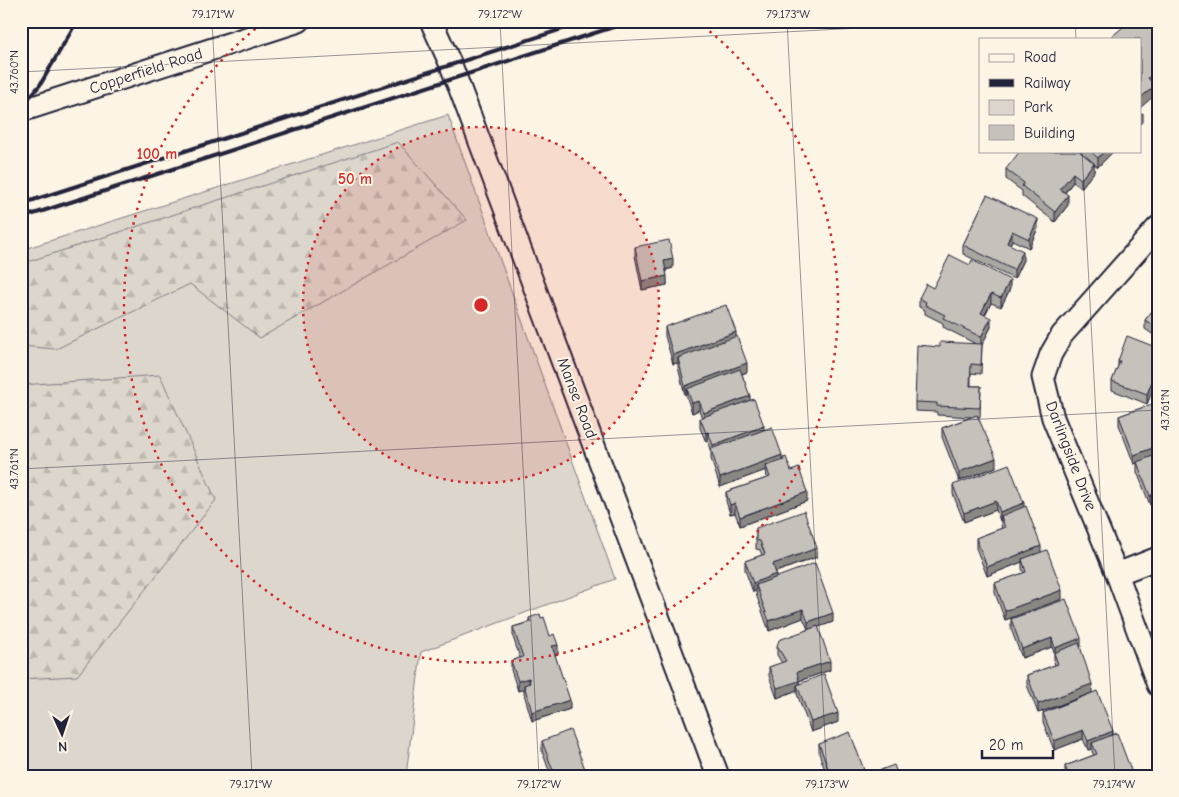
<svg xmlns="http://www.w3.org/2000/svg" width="1179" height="797" viewBox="0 0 1179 797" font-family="'Comic Neue',sans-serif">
	<defs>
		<pattern id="forest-firs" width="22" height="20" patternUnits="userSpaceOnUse" patternTransform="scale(1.25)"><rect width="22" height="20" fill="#dcd6cc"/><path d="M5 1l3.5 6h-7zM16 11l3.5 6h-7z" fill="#bcb7b0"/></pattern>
	</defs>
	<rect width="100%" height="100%" fill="#fcf5e5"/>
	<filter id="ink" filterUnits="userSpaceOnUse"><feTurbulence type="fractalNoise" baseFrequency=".02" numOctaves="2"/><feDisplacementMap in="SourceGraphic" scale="10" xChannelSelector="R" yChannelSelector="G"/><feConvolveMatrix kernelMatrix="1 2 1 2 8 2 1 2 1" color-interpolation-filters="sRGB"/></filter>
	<g filter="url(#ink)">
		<path fill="#dcd6cc" stroke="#7f7c84" d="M448,115L615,579L421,652L406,776H21V250Z"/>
		<path fill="url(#forest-firs)" stroke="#7f7c84" d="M398,142L467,220L260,338L190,284L56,349L21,346V264Z
			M160,375L216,500L77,676L21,679V385Z"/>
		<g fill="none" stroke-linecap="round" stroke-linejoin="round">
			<defs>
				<path id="street" d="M431,21L451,65L718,776
					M21,111L299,21
					M1158,227L1062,335L1051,354L1043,377L1053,418L1117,574L1158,685
					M1117,574L1158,558"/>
			</defs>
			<use href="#street" stroke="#22223b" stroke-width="25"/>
			<use href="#street" stroke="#fcf5e5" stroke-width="21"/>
			<path stroke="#22223b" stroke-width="4" d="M21,107L40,85L77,21
				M21,204L587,21
				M21,218L632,21"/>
		</g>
		<path fill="#aaa6a1" stroke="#22223b" d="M1080,151H1113V152L1098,167L1094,164V172L1081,188L1073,182L1065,193L1068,205L1055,222L1022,196V191L1006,179V169L1086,157Z
			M987,195L1038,228L1029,248L1012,240L1010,245L1023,260L1014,279L963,254V245Z
			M635,247L673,268L666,270L667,285L642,290L635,256Z
			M933,288L1010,289L1001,307L991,303L985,315L991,327L982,344L981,374L971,373V386H981L980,417H978L996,467L959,481L942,437V428L971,417L937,415V412L915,411V402L940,347L976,344L943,327V323L925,314V310L919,307V298Z
			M1158,304V338L1145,329V320Z
			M665,327L736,336L747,372L742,374L750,400L764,430L782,461H783V458L791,471L807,501L740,526L735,513L730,514L726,501V492L767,478L766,470L720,487L711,459V449L708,441L706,442L700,428V418H702L699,410L692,413L687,398V394L685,395L678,367V363L673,364L665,336Z
			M1158,348V376L1147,404L1112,390V381L1118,366V361Z
			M1158,402V442L1157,443L1158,445V502L1150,505L1137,472V463L1134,464L1119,425V416Z
			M953,485L1024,507L1041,552L1062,599L1005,620L995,593V583L1024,573L1022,569V562L987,576L976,548V538L1002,528L1001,525V521H1000L996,510L964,522L953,494Z
			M756,528L817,557L776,572V578L833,622L818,627L830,670L799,681V684L838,722L811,732L797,694V690L777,698L769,676V667L782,663L777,655V646L808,629L803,618L769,631L756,594V591L753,592L745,570V561L762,555L760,550L756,549Z
			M529,618L550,636L558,654L555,655L570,709L532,721L524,694V689L518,691L511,670V661L520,658L513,637V627L529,622Z
			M1011,619L1081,647L1080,648L1092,693L1132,776H1065V766L1094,755L1092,752V749L1088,750L1083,739L1054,750L1043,722V713L1080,698L1038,713L1027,685V675L1055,665L1054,662V653L1052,647L1022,658L1011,629Z
			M542,741L587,776H551L542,751Z
			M819,744L864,776H827L819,753Z"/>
		<path fill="#8b8783" stroke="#22223b" d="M1158,70V79L1148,87V78Z
			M1155,86V95L1140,108V98Z
			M1143,113V122L1140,125V115Z
			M1104,151H1113V152L1098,167V158Z
			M1094,163V172L1081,188V179Z
			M1073,173V182L1060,198V189Z
			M1068,195V205L1055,222V212Z
			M1038,219V228L1029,248V239Z
			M1012,231V240L1007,252V243Z
			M1023,251V260L1014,279V270Z
			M673,259V268L664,270V261Z
			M667,276V285L642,290V281Z
			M1010,280V289L1001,307V298Z
			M991,294V303L981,322V313Z
			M991,318V327L981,347V337Z
			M736,332V342L678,358V363L673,364V355Z
			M747,363V372L688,394L687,389V394L685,395V386Z
			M1158,366V376L1147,404V394Z
			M750,396V405L704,423V413Z
			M699,401V410L692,413V403Z
			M764,426V435L713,454V445Z
			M708,432V441L706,442V433Z
			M1158,433V442L1154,444V435Z
			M1158,446V455L1134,464V455Z
			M782,455V464L766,466V470L720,487V478Z
			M996,458V467L959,481V472Z
			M807,492V501L740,526V517Z
			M1158,492V502L1150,505V496Z
			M996,501V510L964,522V513Z
			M735,503V513L730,514V505Z
			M1024,503V512L1001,516V521H1000V512Z
			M1041,546V555L1022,559V562L987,576V567Z
			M817,548V557L773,573V564Z
			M776,574V583L756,585V591L753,592V583Z
			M1062,590V599L1005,620V611Z
			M803,609V618L769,631V621Z
			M833,613V622L808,631V622Z
			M1052,638V647L1022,658V649Z
			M1081,638V647L1055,657V648Z
			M558,645V654L552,656V646Z
			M830,661V670L799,681V690L797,685V690L777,698V688L797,672Z
			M529,678V687L524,685V689L518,691V681Z
			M1092,684V693L1038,713V704Z
			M570,700V709L532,721V712Z
			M838,713V722L811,732V722Z
			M1083,730V739L1054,750V741Z
			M1113,731V740L1092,743V749L1088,750V741Z
			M864,770V776H849Z"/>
		<path fill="#c6c1bb" stroke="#22223b" d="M1130,21H1151L1158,29V70L1148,78L1155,86L1140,98V39H1109Z
			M1020,151H1079L1094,163L1081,179L1073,173L1060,189L1068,195L1055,212L1022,186L1024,183L1006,169Z
			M1090,151H1104L1098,158Z
			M987,195L1038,219L1029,239L1012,231L1007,243L1023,251L1014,270L963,245Z
			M669,240L673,259L664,261L667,276L642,281L635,247Z
			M950,255L970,265L972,260L1010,280L1001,298L991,294L981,313L991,318L981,337L943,318L945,315L925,305L926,302L919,298L926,284L933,288Z
			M1158,304V329L1145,320Z
			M726,305L736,332L673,355L665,327Z
			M737,336L747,363L685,386L678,358Z
			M1127,336L1158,348V366L1147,394L1112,381L1120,361H1118Z
			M940,342L982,344L981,365L971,364L970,386H981L980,408L937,406V403L915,402L917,345L940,347Z
			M740,369L750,396L704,413L699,401L692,403L687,389Z
			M754,399L764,426L713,445L708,432L706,433L700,418Z
			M1158,402V433L1154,435L1158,446L1134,455L1119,416Z
			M977,415L996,458L959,472L942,428Z
			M772,427L782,455L720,478L711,449Z
			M1158,454V492L1150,496L1137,462Z
			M786,457L791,471L799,468L807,492L740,517L735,503L730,505L726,492L770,477L766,466L784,460L783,458Z
			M1009,464L1024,503L1000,512L996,501L964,513L953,485Z
			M1026,506L1041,546L987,567L976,538L1005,527L1001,516Z
			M804,511L817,548L773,564L776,574L753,583L745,561L765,554L760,541L756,540V528Z
			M1047,550L1062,590L1005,611L995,583L1026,572L1022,559Z
			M815,563L833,613L808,622L803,609L769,621L756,585Z
			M1066,599L1081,638L1055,648L1052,638L1022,649L1011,619Z
			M540,614L541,618L544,617L550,636L554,634L558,645L552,646L570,700L532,712L524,685L530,683L529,678L518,681L511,661L523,657L513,627L531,622L529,618Z
			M818,626L830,661L797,672L799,681L777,688L769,667L786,661L777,646L779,640Z
			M1079,643L1092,684L1038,704L1027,675L1058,664L1054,653Z
			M824,674L838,713L811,722L797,685Z
			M1097,691L1113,731L1088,741L1083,730L1054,741L1043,713Z
			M570,730L587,774L583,776H555L542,741Z
			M850,732L864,770L849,776H831L819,744Z
			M1117,733L1132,773L1125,776H1069L1065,766L1097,754L1092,743Z
			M894,765L898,776H865Z"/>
	</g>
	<path fill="none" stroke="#22223b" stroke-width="1" stroke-opacity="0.45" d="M212,21L252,776M500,21L539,776M787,21L827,776M1075,21L1076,39M21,72L994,21M1082,151L1115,776M21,469L1158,410"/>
	<circle cx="481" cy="305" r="178" fill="#d62828" fill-opacity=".12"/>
	<g fill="none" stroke="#d62828" stroke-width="2.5" stroke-dasharray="2.5 5">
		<circle cx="481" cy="305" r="178"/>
		<path d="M698 22A357 357 0 1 1 264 22"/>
	</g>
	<g text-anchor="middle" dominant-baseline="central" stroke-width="4" stroke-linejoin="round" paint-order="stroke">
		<g font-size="16" fill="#22223b" stroke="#fcf5e5">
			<text transform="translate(146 71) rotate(-18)">Copperfield Road</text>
			<text transform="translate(577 398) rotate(69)">Manse Road</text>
			<text transform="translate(1071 456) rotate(69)">Darlingside Drive</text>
		</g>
	</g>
	<circle cx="481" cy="305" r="8" fill="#d62828" stroke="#fcf5e5" stroke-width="2.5"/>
	<g font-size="15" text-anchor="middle" font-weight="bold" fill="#d62828" stroke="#fcf5e5" stroke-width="4" stroke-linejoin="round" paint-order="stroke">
		<text x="157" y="159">100 m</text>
		<text x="355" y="184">50 m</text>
	</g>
	<rect width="1179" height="797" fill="none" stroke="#fcf5e5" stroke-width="55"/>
	<rect x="979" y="38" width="162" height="115" fill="#fcf5e5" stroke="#a5a1a1"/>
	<rect x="989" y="54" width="25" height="8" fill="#fcf5e5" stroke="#a5a1a1"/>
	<text x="1024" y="62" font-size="15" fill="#22223b">Road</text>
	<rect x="989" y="79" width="25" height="8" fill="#22223b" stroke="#a5a1a1"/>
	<text x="1024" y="88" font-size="15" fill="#22223b">Railway</text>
	<rect x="989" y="100" width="25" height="15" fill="#dcd6cc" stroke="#a5a1a1"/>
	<text x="1024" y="112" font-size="15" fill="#22223b">Park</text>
	<rect x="989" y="125" width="25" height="15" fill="#c6c1bb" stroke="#a5a1a1"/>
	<text x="1024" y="138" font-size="15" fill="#22223b">Building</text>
	<g transform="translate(62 734) rotate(177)" stroke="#fcf5e5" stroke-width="4" paint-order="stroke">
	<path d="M0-4L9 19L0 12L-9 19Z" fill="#22223b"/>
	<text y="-8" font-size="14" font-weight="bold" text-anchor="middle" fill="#22223b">N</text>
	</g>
	<path d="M982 750v8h71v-8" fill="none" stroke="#22223b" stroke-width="2.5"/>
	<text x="989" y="750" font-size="15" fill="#22223b" stroke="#fcf5e5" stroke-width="4" paint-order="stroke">20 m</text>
	<rect x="28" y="28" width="1124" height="742" fill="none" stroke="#22223b" stroke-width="2"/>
	<g font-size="12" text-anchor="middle" fill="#22223b">
		<text x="213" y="18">79.171°W</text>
		<text x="500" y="18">79.172°W</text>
		<text x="788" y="18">79.173°W</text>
		<text transform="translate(14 72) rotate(-90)" y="4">43.760°N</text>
		<text transform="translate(1165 410) rotate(-90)" y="4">43.761°N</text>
		<text transform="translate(14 469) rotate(-90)" y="4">43.761°N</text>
		<text x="251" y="788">79.171°W</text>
		<text x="539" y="788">79.172°W</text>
		<text x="827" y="788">79.173°W</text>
		<text x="1114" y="788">79.174°W</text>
	</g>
</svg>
